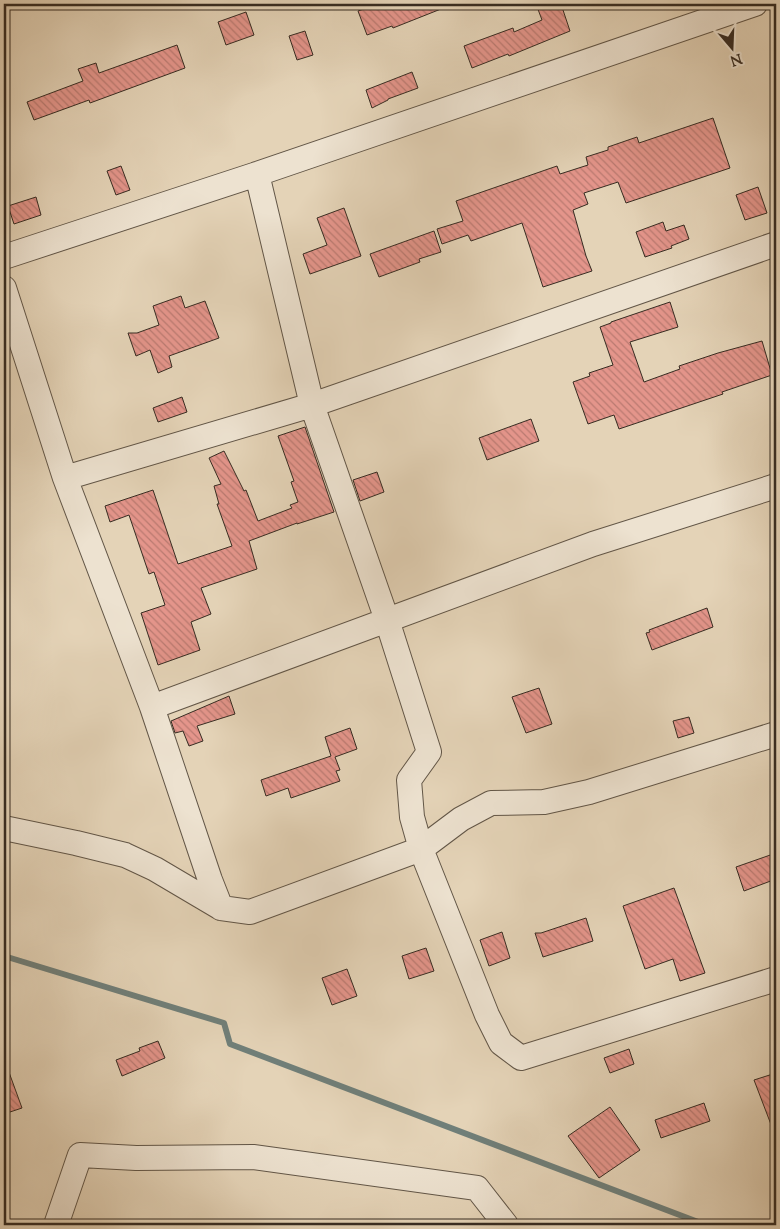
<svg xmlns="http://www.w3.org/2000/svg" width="780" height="1229" viewBox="0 0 780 1229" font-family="'Sorts Mill Goudy',serif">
	<defs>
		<pattern id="building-back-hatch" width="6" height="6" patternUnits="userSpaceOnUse" patternTransform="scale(1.25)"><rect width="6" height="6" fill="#e4958b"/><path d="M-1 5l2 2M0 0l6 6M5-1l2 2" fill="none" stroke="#ba7a71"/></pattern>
	</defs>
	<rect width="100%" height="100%" fill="#e4d3b7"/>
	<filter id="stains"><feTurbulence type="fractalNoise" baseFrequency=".004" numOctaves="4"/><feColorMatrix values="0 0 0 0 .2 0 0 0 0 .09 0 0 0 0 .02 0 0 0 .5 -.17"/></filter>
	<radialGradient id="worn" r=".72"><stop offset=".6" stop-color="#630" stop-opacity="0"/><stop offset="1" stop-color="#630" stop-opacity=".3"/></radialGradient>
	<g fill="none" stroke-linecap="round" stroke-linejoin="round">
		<path stroke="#707f79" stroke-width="6" d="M4,956L224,1023L230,1044L706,1225"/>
	</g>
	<path fill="url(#building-back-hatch)" stroke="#372c22" d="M379,4H451V5L393,28L392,26L367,35L358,11Z
		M536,4H561L570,31L509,56L508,54L472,68L464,46L513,28L514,32L542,20Z
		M246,12L254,35L226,45L218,22Z
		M305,31L313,55L297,60L289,36Z
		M177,45L185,68L90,103L89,100L34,120L27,102L83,81L78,69L96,63L99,73Z
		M412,72L418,88L388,99V100L372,108L366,90Z
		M713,118L730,168L626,203L618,182L584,193L588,204L573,210L586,256L592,271L543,287L522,223L471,241L468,235L442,244L437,229L463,221L456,201L557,166L560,174L588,165L586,157L608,150V147L637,137L639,143Z
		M121,166L130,190L116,195L107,171Z
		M758,187L767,213L745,220L736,195Z
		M36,197L41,215L14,224L8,206Z
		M344,208L361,256L310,274L303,254L327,245L317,218Z
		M663,222L666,231L684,225L689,239L671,246L672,248L645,257L636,232Z
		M434,231L441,252L419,259L420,262L379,277L370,254Z
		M181,296L185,308L205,301L219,338L169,356L172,367L158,373L150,350L136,356L128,333H137L159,325L153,306Z
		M670,302L678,327L630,342L644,382L680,369L679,366L718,353L762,341L772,375L722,392L723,394L619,429L614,415L588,424L573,382L590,376L589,373L613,365L600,327L611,323V322Z
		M182,397L187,412L158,422L153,408Z
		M531,419L539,441L487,460L479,438Z
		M305,427L334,512L297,524V523L249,541L257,569L201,588L211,614L191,622L200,650L158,665L141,613L165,605L154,572L149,574L129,515L110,522L105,506L153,490L178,564L232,546L217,504H219L214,486L221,484L209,458L224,451L244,491L246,490L258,521L292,508L290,505L298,502L291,482L294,481L278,436Z
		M377,472L384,492L360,501L353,480Z
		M707,608L713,627L652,650L646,633L650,632L649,630Z
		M539,688L552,724L526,733L512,697Z
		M229,696L235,714L197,726L203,741L189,746L183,731L175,733L171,721Z
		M689,717L694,733L678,738L673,721Z
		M350,728L357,749L335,757L340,770L336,771L340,781L291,798L288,788L266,796L261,780L331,756L325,737Z
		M776,853V879L744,891L736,867Z
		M674,888L705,973L680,981L673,959L645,969L623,906Z
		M586,918L593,941L543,957L535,933H541Z
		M502,932L510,958L489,966L480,940Z
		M426,948L434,971L409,979L402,956Z
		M347,969L357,996L332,1005L322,978Z
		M158,1041L165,1058L122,1076L116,1060L140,1051L139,1048Z
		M629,1049L634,1064L610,1073L604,1058Z
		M4,1064H6L22,1108L4,1114Z
		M776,1073V1135H775L754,1080Z
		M704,1103L710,1121L661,1138L655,1120Z
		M610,1107L640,1150L599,1178L568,1136Z"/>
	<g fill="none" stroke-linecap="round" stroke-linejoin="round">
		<defs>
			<path id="minor" d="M257,174L312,405L387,620L429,752L409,780L412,817L421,849L487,1015L501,1043L521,1058L776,979
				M4,257L257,174L755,4
				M4,288L65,478L152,707L210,880L221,908L250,912L421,849L461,819L491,803L544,802L589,792L776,734
				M65,478L312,405L776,244
				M152,707L593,544L776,486
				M4,828L76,843L125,855L155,869L221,908
				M56,1225L80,1155L136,1158L253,1157L477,1188L506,1225"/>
		</defs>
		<use href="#minor" stroke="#625647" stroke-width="26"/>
		<use href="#minor" stroke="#ede2d0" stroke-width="24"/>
	</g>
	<rect width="780" height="1229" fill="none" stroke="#e4d3b7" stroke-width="20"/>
	<rect x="5" y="5" width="770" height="1219" fill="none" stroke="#372c22" stroke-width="2.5"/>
	<rect x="10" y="10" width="760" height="1209" fill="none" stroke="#372c22"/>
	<g transform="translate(732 48) rotate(161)" stroke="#ede2d0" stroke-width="4" paint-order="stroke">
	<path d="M0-4L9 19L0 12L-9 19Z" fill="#372c22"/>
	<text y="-8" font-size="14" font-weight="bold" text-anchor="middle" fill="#372c22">N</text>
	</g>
	<rect width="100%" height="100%" filter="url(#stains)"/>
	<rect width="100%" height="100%" fill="url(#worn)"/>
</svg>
